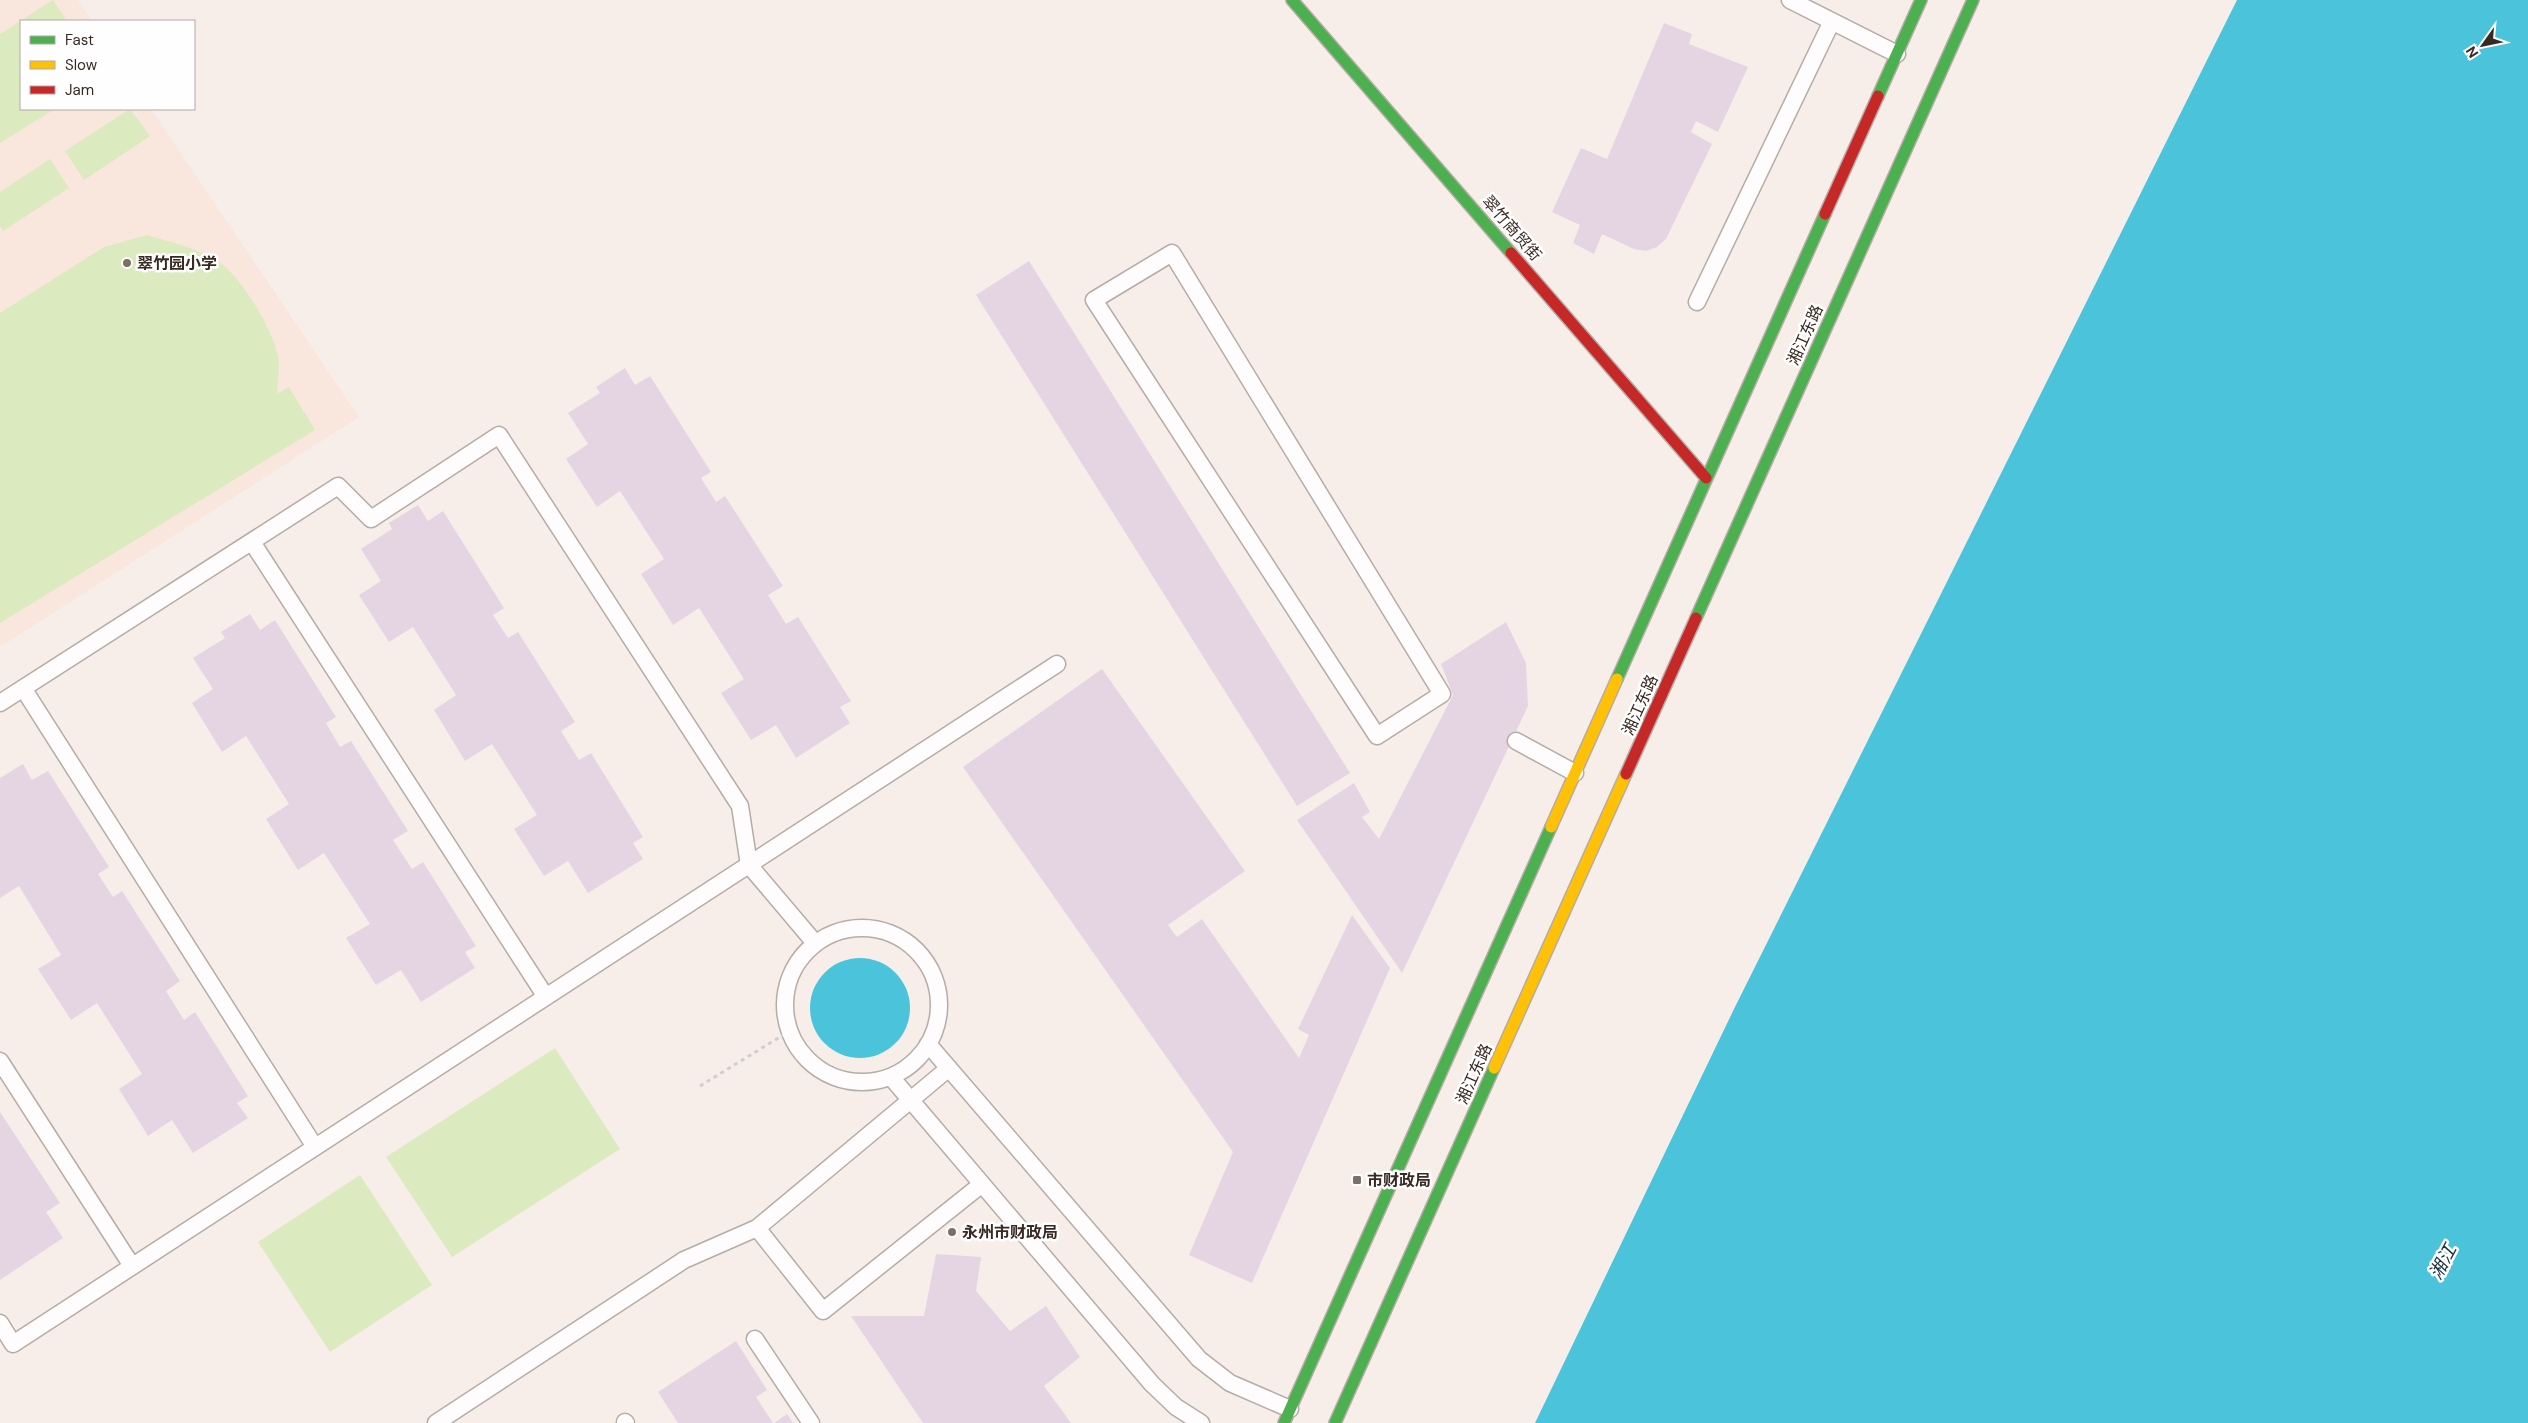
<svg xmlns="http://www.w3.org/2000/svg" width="2528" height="1423" viewBox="0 0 2528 1423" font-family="'DM Sans','Noto Sans SC',sans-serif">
	<rect width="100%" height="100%" fill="#f7eeea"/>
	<path fill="#f9e6dc" d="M0,0H78L92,21H21V109H151L359,417L0,647Z"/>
	<path fill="#dceac0" d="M53,0L67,21H21V109H55L0,143V34Z
		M130,109L150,136L84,180L65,151Z
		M50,159L69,188L3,231L0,226V192Z
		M147,235C171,242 197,248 219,262C242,277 277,336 279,363C279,373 277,384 277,394L289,387L315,430L0,623V313L104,247Z
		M555,1048L620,1149L452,1257L386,1157Z
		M360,1175L432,1285L330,1352L258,1242Z"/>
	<path fill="#4bc3db" d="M2237,0H2528V1423H1535L1734,1009Z
		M810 1008a50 50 0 1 1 100 0a50 50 0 1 1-100 0Z"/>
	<path fill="#e5d5e3" d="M1664,23L1692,34L1689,44L1748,67L1718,132L1696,121L1691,132L1712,144L1666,239L1657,247L1646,251L1634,249L1602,234L1594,254L1573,243L1580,225L1552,212L1581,148L1607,159Z
		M1029,261L1350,773L1297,806L976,295Z
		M625,368L635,385L650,376L711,472L701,478L716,502L725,496L783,586L768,595L786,624L798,617L851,701L840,707L850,723L796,758L776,725L751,740L721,693L744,679L699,608L673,625L641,574L664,559L620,491L597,507L566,459L588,444L568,413L600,393L596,387Z
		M418,505L428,521L443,511L504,608L493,615L508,638L518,632L575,722L561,731L579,760L591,753L643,837L633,843L643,859L588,893L568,861L544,876L514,829L537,815L492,744L465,761L434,710L456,695L413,627L389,642L359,595L381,581L361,549L392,529L389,523Z
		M250,614L260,630L275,620L336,717L326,723L340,747L351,741L408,831L393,840L412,869L423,862L476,946L465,952L475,968L421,1002L401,970L376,985L346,938L370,924L324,853L298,870L266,819L289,804L246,736L222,752L192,703L213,689L193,658L225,638L221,632Z
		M1506,622L1526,663L1528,706L1402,973L1297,820L1354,783L1370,812L1362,817L1379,839L1453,695L1441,664Z
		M1102,669L1245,871L1168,925L1177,937L1202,919L1299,1058L1309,1035L1298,1029L1352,915L1390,968L1252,1283L1189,1255L1233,1152L963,767Z
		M23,764L32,780L48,771L109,867L98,874L113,897L122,891L180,981L166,991L184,1020L195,1012L248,1096L237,1103L248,1118L193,1153L172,1120L148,1136L119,1089L142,1074L97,1003L71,1020L38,969L61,955L19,886L0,898V778Z
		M0,1112L60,1203L46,1212L63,1238L0,1280Z
		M936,1254L981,1257L976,1291L1010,1331L1046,1306L1080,1357L1044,1386L1071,1423H923L851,1316H924Z
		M736,1341L767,1390L756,1397L773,1423H678L658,1392Z
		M787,1414L793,1423H774Z"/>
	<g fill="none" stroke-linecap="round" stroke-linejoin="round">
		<defs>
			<path id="lane" d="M1790,0L1897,54
				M1172,253L1442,694L1377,736L1094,300Z
				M1697,302L1832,21
				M252,542L546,997
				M23,688L315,1147
				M0,703L338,486L371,519L499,435L740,806L749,865L815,943
				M1516,741L1575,773
				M785 1005a77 77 0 1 1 154 0a77 77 0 1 1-154 0Z
				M928,1044L1199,1359L1230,1383L1290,1409
				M0,1061L132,1266
				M949,1068L757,1228L823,1311L982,1184
				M891,1077L1152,1384L1176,1407L1201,1423
				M0,1323L13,1344L1057,664
				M755,1339L811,1423
				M625,1422L626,1423
				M436,1423L684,1260L757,1228"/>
			<path id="fast" d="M1292,0L1511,253
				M1878,96L1921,0
				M1696,618L1973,0
				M1617,679L1825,214
				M1284,1423L1551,827
				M1335,1423L1494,1068"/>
			<path id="slow" d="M1551,827L1617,679
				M1494,1068L1626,774"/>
			<path id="jam" d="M1825,214L1878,96
				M1511,253L1706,478
				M1626,774L1696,618"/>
		</defs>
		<use href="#lane" stroke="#b6aca6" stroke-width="19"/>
		<use href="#fast" stroke="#b6aca6" stroke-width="14"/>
		<use href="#slow" stroke="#b6aca6" stroke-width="14"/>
		<use href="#jam" stroke="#b6aca6" stroke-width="14"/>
		<path stroke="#d2cecb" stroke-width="3" stroke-dasharray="4 4" stroke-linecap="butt" d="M700,1086L788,1032"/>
		<use href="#lane" stroke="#fefcfc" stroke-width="16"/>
		<use href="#fast" stroke="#4caf50" stroke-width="11"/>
		<use href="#slow" stroke="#ffc107" stroke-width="11"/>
		<use href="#jam" stroke="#c62828" stroke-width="11"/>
	</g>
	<g fill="#7b6f68" stroke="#fefefe" stroke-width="2">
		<circle cx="127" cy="263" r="5"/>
		<rect x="1352" y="1175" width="10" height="10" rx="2.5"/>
		<circle cx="952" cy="1232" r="5"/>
	</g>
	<g text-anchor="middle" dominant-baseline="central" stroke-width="5" stroke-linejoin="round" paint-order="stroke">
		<g font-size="16" fill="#382a22" stroke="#fefefe">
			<text transform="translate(1512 228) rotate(49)">翠竹商贸街</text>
			<text transform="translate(1805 335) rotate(-66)">湘江东路</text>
			<text transform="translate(1640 705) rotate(-66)">湘江东路</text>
			<text transform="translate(1474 1074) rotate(-66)">湘江东路</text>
		</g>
		<g font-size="16" font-weight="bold" fill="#382a22" stroke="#fefefe" text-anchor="start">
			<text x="137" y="263">翠竹园小学</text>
			<text x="1367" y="1180">市财政局</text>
			<text x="962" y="1232">永州市财政局</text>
		</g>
		<g font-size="18" font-style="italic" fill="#1c333a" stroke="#fefefe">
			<text transform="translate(2443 1262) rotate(-62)">湘江</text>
		</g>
	</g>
	<rect x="20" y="20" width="175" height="90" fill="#fefefe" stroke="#afa9a6"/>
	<rect x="30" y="36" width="25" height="8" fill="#4caf50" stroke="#afa9a6"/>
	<text x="65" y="45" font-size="15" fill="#382a22">Fast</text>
	<rect x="30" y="61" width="25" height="8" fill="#ffc107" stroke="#afa9a6"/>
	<text x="65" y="70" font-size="15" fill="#382a22">Slow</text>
	<rect x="30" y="86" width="25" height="8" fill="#c62828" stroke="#afa9a6"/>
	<text x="65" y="95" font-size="15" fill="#382a22">Jam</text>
	<g transform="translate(2483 45) rotate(237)" stroke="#fefefe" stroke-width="4" paint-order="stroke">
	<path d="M0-4L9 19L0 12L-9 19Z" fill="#382a22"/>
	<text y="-8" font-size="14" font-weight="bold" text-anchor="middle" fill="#382a22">N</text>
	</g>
</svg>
